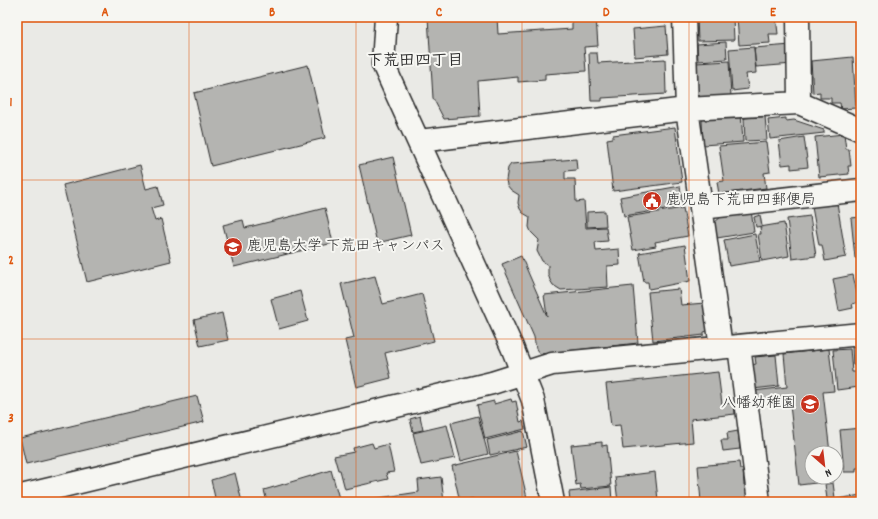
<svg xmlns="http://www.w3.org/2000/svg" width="878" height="519" viewBox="0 0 878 519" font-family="Dekko,'Klee One',sans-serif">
	<rect width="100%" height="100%" fill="#eaeae6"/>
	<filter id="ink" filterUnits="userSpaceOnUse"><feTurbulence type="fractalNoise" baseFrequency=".025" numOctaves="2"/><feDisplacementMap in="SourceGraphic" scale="8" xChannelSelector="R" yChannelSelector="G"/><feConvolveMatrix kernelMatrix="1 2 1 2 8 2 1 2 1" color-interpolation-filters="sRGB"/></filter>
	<g filter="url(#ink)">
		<path fill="#b4b4b1" stroke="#2b2b2b" d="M428,17H497L498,34L572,29V17H596L598,46L584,47L586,71L545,74V80L518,82V77L478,81L480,116L444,119L433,98Z
			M697,17H733L734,40L698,41Z
			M737,17H776L778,34H769L770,43L739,45Z
			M666,26L668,54L635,57L633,29Z
			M726,42L727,59L698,61L697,44Z
			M791,45L793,64L756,67L754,48Z
			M754,47L756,73L746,74L748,89L732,91L729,49Z
			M589,53H597L598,63L665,59L666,94L602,98V101H591Z
			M853,57L856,108L841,109L840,103H831V98H820V92L813,93L811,61Z
			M729,61L731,97L703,100L698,94L696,63Z
			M857,62H861V91H859Z
			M308,65L325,138L211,166L194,93Z
			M741,113L743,142L703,145L702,121L705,116Z
			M765,116L767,140L745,141L744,118Z
			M786,118V121L794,120L824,130V133L770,139L768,120Z
			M675,127L682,182L613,191L607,139L613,138V135Z
			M844,134L846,149H849L851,166H848L849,174L819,177L815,137Z
			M804,137L808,167L791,169V164L782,165L779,141Z
			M766,142L770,172L764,173L766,188L719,194L717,182L724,181L719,146Z
			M393,157L411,235L377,243L359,165Z
			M576,159L577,170L565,171V179H575L576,202L584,201L586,228L606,227L608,241L595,242L596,251L619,249L620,265L607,266L608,287L561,290L553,285L550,280L548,274V265L542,261L537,251L539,240L531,232L529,227L530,217L523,213L520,209L518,203L519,195L511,190L507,185L506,180L508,168L511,164Z
			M140,165L146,189L158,186L163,205L151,208L155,221L161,219L171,261L87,282L63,185Z
			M680,186L683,206L624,216L620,197Z
			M837,203L846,257L825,261L822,245H819L812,207Z
			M325,208L333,243L234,267L223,225L243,220L245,228Z
			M683,208L688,236L655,242L656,246L633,250L627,217Z
			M751,210L754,232L717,238L714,223L722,216Z
			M605,211L606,226L587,227V212Z
			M760,215L762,226L756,227L754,217Z
			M810,216L816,256L792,259L787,219Z
			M861,217V258H855L851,218Z
			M784,223L789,256L762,261L758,234H761L760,227Z
			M755,234L760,261L729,266L724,240Z
			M685,245L690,281L649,289L648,282H644L639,253Z
			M521,256L547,316L544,295L633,286L638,343L540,354L536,349L534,337L502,264Z
			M853,275L859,302L852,304L853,308L839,311L833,279Z
			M375,276L383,304L422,294L434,341L385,353L391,378L356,387L345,340L354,338L341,284Z
			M679,289L681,305L705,303L708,331L704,332V335L653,341L648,292Z
			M300,291L308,321L279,329L271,299Z
			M222,313L228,340L200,346L194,320Z
			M852,346H861V371L860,365H853Z
			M829,349L834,391L823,392L830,453H812V477H833V481L799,485L789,396L754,400V391L787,387L784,354Z
			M850,349L852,372H858L859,387L837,390L833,350Z
			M776,355L779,386L753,389L751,365L756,364L755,357Z
			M718,372L722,404L734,403L735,414L691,419L693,442L623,449L620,425L611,426L606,384Z
			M197,396L204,422L26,464L20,438Z
			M511,399L512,402L516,401L520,422L523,421L525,429L485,439L477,405L494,401V404Z
			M420,416L423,430L413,432L410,419Z
			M478,416L488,454L461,461L451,423Z
			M447,425L455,458L421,465L413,433Z
			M861,428V468H856V472H844L840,430Z
			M523,431L527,447L490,455L487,440Z
			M738,431L740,449L723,451L721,440H728L727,433Z
			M602,442V446L607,445L611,486L581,489L580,484L576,485L571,445Z
			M372,443L374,448L388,444L394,472L386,473L388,479L345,489L340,470H338L334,456L354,452L353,448Z
			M516,451L528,502H475L474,499L460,502L452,466Z
			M739,462L740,469H743L744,485L748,484L750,498L744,499V502H701L698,466Z
			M331,470L340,502H267L264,490Z
			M655,472L658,500L642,502H618L615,477Z
			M235,473L242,502H216L211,480Z
			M441,477L444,502H352L419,492L418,480Z
			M833,483L835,498L827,499L825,484Z
			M611,487L612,502H570L569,492Z
			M861,495V502H838L837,499Z"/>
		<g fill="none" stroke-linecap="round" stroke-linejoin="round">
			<defs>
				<path id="minor" d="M386,17L383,64L512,347L533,400L553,502
					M684,17L687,109L721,347
					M798,17L799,103
					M419,141L687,109L799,103L861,130
					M701,208L861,190
					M739,346L759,502
					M17,497L492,383L552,364L861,334"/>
			</defs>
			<use href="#minor" stroke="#2b2b2b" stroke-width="25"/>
			<use href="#minor" stroke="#f6f6f2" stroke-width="22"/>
		</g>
	</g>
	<path fill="none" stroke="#df570e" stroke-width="1" stroke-opacity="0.55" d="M189,17V502M356,17V502M522,17V502M689,17V502M17,180H861M17,339H861"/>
	<defs>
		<symbol id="civic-disc" viewBox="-11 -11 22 22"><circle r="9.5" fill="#c8321e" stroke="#f6f6f2"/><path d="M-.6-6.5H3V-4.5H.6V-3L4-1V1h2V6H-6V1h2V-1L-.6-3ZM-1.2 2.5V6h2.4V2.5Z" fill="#fff"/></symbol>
		<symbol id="university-disc" viewBox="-11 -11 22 22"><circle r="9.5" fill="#c8321e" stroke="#f6f6f2"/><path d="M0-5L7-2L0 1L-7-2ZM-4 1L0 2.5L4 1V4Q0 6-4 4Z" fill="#fff"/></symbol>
		<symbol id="school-disc" viewBox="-11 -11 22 22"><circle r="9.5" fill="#c8321e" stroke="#f6f6f2"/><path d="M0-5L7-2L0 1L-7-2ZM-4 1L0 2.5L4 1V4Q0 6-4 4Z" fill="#fff"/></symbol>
	</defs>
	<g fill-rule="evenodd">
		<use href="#civic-disc" x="641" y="190" width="22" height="22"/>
		<use href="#university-disc" x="222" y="236" width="22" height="22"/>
		<use href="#school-disc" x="799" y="393" width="22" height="22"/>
	</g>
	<g text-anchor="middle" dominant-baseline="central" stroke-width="4" stroke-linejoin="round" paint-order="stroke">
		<g font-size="15" fill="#2b2b2b" stroke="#f6f6f2" text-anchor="start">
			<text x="666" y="201">鹿児島下荒田四郵便局</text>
			<text x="247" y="247">鹿児島大学 下荒田キャンパス</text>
			<text x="796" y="404" text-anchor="end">八幡幼稚園</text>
		</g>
		<g font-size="16" font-weight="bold" fill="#2b2b2b" stroke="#f6f6f2">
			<text x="415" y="61">下荒田四丁目</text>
		</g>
	</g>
	<rect width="878" height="519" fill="none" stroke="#f6f6f2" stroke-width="44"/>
	<g transform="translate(824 465) rotate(152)"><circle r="19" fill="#f6f6f2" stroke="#a5a5a2"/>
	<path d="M0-3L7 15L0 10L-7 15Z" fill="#c8321e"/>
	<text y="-6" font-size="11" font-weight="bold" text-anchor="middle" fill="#2b2b2b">N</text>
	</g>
	<rect x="22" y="22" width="834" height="475" fill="none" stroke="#df570e" stroke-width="1.5"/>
	<g font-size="13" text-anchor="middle" font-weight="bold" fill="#df570e">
		<text x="105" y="16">A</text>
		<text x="272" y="16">B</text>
		<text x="439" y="16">C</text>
		<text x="606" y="16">D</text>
		<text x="773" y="16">E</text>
		<text x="11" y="106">1</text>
		<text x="11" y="264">2</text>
		<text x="11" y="422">3</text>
	</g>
</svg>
